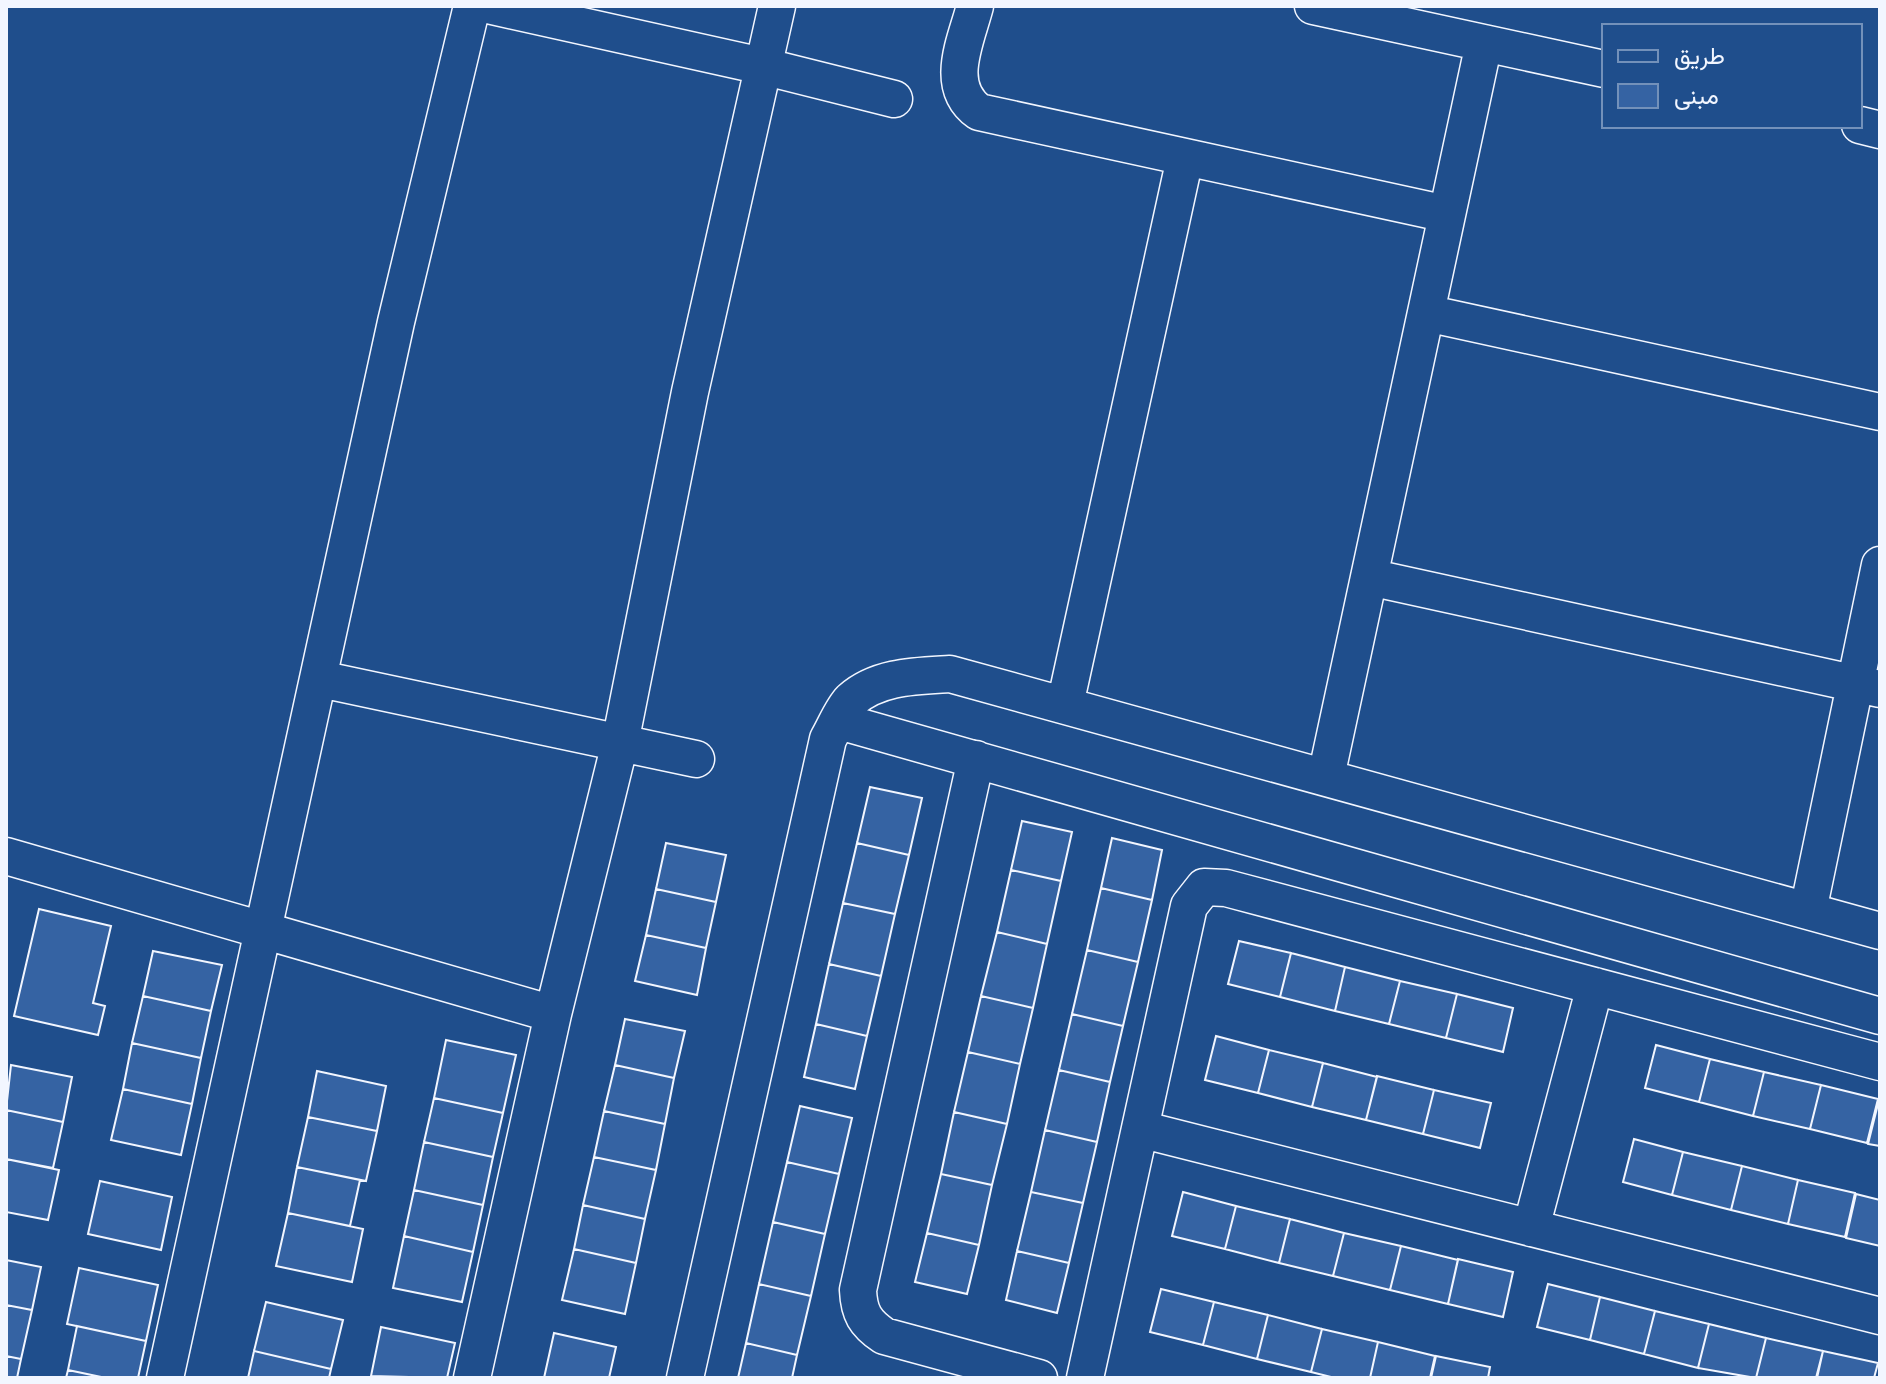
<svg xmlns="http://www.w3.org/2000/svg" width="1886" height="1384" viewBox="0 0 1886 1384" font-family="Cabin,Vazirmatn,sans-serif">
	<rect width="100%" height="100%" fill="#1f4e8c"/>
	<path fill="#3563a3" stroke="#f2f6ff" stroke-width="2" d="M870,787L922,798L909,855L857,843Z
		M1022,821L1072,832L1061,881L1011,870Z
		M1112,838L1162,850L1152,900L1101,888Z
		M666,843L726,855L716,902L656,889Z
		M857,843L909,855L895,914L843,903Z
		M1011,870L1061,881L1047,944L997,932Z
		M1101,888L1152,900L1138,962L1087,950Z
		M656,889L716,902L706,948L646,935Z
		M843,903L895,914L881,976L829,964Z
		M39,909L111,926L93,1003L105,1006L98,1035L14,1016Z
		M997,932L1047,944L1033,1008L981,996Z
		M646,935L706,948L697,995L635,981Z
		M1239,941L1291,953L1280,997L1228,984Z
		M1087,950L1138,962L1123,1026L1072,1014Z
		M153,951L222,965L211,1011L143,996Z
		M1291,953L1345,967L1335,1011L1280,997Z
		M829,964L881,976L867,1036L816,1024Z
		M1345,967L1400,981L1389,1024L1335,1011Z
		M1400,981L1457,994L1446,1038L1389,1024Z
		M1457,994L1513,1008L1503,1052L1446,1038Z
		M143,996L211,1011L201,1058L132,1043Z
		M981,996L1033,1008L1020,1064L968,1052Z
		M1072,1014L1123,1026L1110,1082L1059,1070Z
		M625,1019L685,1031L674,1078L615,1065Z
		M816,1024L867,1036L855,1089L804,1077Z
		M1216,1036L1269,1050L1258,1093L1205,1080Z
		M446,1040L516,1055L503,1113L434,1098Z
		M132,1043L201,1058L192,1104L123,1089Z
		M1656,1045L1710,1059L1699,1102L1645,1088Z
		M1269,1050L1323,1063L1312,1107L1258,1093Z
		M968,1052L1020,1064L1007,1124L954,1112Z
		M1710,1059L1764,1072L1753,1116L1699,1102Z
		M1323,1063L1377,1077L1366,1120L1312,1107Z
		M11,1065L72,1077L63,1122L6,1110Z
		M615,1065L674,1078L665,1124L604,1111Z
		M1059,1070L1110,1082L1097,1142L1045,1130Z
		M317,1071L386,1086L377,1131L308,1117Z
		M1764,1072L1821,1085L1810,1129L1753,1116Z
		M1377,1076L1434,1090L1423,1134L1366,1120Z
		M1821,1085L1878,1099L1867,1143L1810,1129Z
		M123,1089L192,1104L181,1155L111,1140Z
		M1434,1090L1491,1103L1480,1148L1423,1134Z
		M434,1098L503,1113L493,1157L424,1142Z
		M1879,1100H1880V1146L1868,1144Z
		M800,1106L852,1118L839,1174L787,1162Z
		M6,1110L63,1122L53,1168L6,1159Z
		M604,1111L665,1124L656,1170L594,1157Z
		M954,1112L1007,1124L992,1185L941,1174Z
		M308,1117L377,1131L366,1181L297,1167Z
		M1045,1130L1097,1142L1083,1203L1031,1192Z
		M1634,1139L1683,1152L1672,1195L1623,1182Z
		M424,1142L493,1157L483,1205L414,1190Z
		M1683,1152L1742,1166L1731,1210L1672,1195Z
		M594,1157L656,1170L645,1219L583,1205Z
		M6,1159L59,1170L48,1220L6,1212Z
		M787,1162L839,1174L825,1234L773,1222Z
		M1742,1166L1798,1180L1788,1224L1731,1210Z
		M297,1167L360,1180L350,1226L288,1213Z
		M941,1174L992,1185L979,1245L927,1233Z
		M1798,1180L1855,1193L1845,1237L1788,1224Z
		M100,1181L172,1197L161,1250L88,1234Z
		M414,1190L483,1205L473,1252L404,1236Z
		M1031,1192L1083,1203L1069,1263L1017,1251Z
		M1183,1192L1236,1206L1225,1249L1172,1236Z
		M1856,1194L1880,1200V1246L1846,1238Z
		M583,1205L645,1219L636,1263L574,1249Z
		M1236,1206L1290,1219L1279,1263L1225,1249Z
		M288,1213L363,1229L352,1282L276,1266Z
		M1290,1219L1344,1233L1333,1276L1279,1263Z
		M773,1222L825,1234L811,1296L759,1284Z
		M927,1233L979,1245L967,1294L915,1282Z
		M1344,1233L1401,1246L1390,1290L1333,1276Z
		M404,1236L473,1252L462,1302L393,1288Z
		M1401,1246L1458,1260L1448,1304L1390,1290Z
		M574,1249L636,1263L625,1314L562,1300Z
		M1017,1251L1069,1263L1057,1313L1006,1300Z
		M1458,1259L1513,1272L1503,1317L1448,1304Z
		M6,1260L41,1267L32,1310L6,1305Z
		M79,1268L158,1285L146,1341L67,1324Z
		M759,1284L811,1296L797,1355L746,1343Z
		M1548,1284L1600,1297L1590,1340L1537,1327Z
		M1161,1289L1214,1302L1203,1345L1150,1332Z
		M1600,1297L1655,1311L1644,1354L1590,1340Z
		M266,1302L343,1320L331,1369L254,1351Z
		M1214,1302L1268,1315L1257,1359L1203,1345Z
		M6,1305L32,1310L21,1359L6,1356Z
		M1655,1311L1709,1324L1698,1368L1644,1354Z
		M1268,1315L1322,1329L1311,1372L1257,1359Z
		M1709,1324L1766,1338L1756,1378L1698,1368Z
		M77,1326L146,1341L138,1378H106L68,1370Z
		M381,1327L455,1343L447,1378L371,1376Z
		M1322,1329L1378,1342L1370,1378H1335L1311,1372Z
		M554,1333L616,1347L609,1378H544Z
		M1766,1338L1823,1351L1816,1378H1756Z
		M1378,1342L1435,1356L1430,1378H1370Z
		M746,1343L797,1355L792,1378H738Z
		M254,1351L331,1369L329,1378H248Z
		M1823,1351L1878,1363L1874,1378H1817Z
		M6,1356L21,1359L17,1378H6Z
		M1436,1356L1490,1367L1488,1378H1431Z
		M68,1370L106,1378H66Z"/>
	<g fill="none" stroke-linecap="round" stroke-linejoin="round">
		<defs>
			<path id="minor" d="M492,6L762,66L894,99
				M975,6C966,41 943,86 979,112L1447,214
				M1313,6L1604,69
				M1860,125L1880,130
				M1426,313L1880,412
				M1369,577L1880,689
				M320,679L696,759
				M1065,705L1185,158
				M839,721L1880,1016
				M976,759L858,1290C859,1313 865,1323 884,1336L1039,1378
				M1326,777L1484,43
				M6,856L553,1014
				M1808,911L1880,565
				M1140,1129L1880,1316
				M1531,1228L1595,986
				M165,1378L396,322L472,6
				M472,1378L553,1014L620,743L690,392L777,6
				M685,1378L828,739C835,727 842,709 851,700C878,676 916,676 950,674L1880,931
				M1085,1378L1189,906L1204,887L1226,888L1880,1062"/>
		</defs>
		<use href="#minor" stroke="#f2f6ff" stroke-width="39"/>
		<use href="#minor" stroke="#1f4e8c" stroke-width="36"/>
	</g>
	<rect width="1886" height="1384" fill="none" stroke="#f2f6ff" stroke-width="16"/>
	<rect x="1602" y="24" width="260" height="104" fill="#1f4e8c" stroke="#7391ba" stroke-width="2"/>
	<rect x="1618" y="50" width="40" height="12" fill="#1f4e8c" stroke="#7391ba" stroke-width="2"/>
	<text x="1674" y="64" font-size="24" fill="#f2f6ff">طريق</text>
	<rect x="1618" y="84" width="40" height="24" fill="#3563a3" stroke="#7391ba" stroke-width="2"/>
	<text x="1674" y="104" font-size="24" fill="#f2f6ff">مبنى</text>
</svg>
